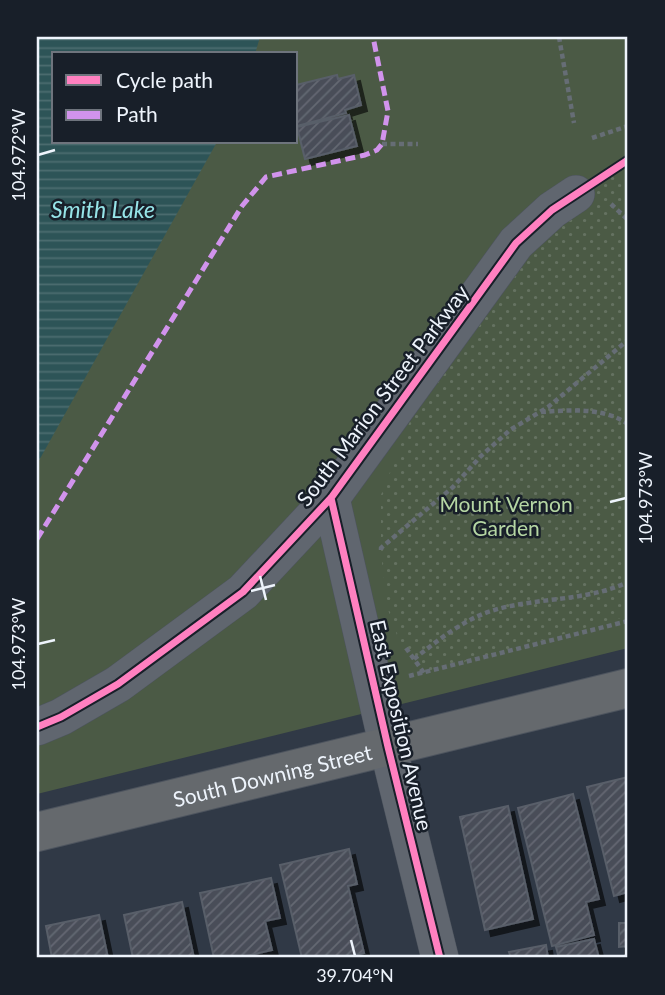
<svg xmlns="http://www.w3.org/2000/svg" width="665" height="995" viewBox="0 0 665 995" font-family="Lato,sans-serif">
	<defs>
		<pattern id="garden-dots" width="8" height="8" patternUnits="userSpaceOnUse" patternTransform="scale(1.75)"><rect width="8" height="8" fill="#4b5a45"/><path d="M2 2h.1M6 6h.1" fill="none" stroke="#657261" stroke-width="1.8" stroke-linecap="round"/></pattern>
		<pattern id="water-rules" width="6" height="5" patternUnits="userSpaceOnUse" patternTransform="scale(1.75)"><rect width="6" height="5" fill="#2d5457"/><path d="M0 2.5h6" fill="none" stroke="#4c6d70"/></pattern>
		<pattern id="building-hatch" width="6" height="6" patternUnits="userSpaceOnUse" patternTransform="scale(1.75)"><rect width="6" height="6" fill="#494e59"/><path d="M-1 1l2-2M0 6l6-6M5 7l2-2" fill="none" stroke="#646872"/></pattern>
		<filter id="shadow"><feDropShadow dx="6" dy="6" stdDeviation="0" flood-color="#0009"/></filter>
	</defs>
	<rect width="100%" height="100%" fill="#303946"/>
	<path fill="#4b5a45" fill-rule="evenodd" d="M37,37H628V648L37,794ZM54,54H296V142H54Z"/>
	<path fill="url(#garden-dots)" d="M628,171V616L424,673L398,638L385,601L381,548V495L417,403L464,315L590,185Z"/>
	<path fill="url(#water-rules)" d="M37,37H260L255,54H54V142H217L37,464Z"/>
	<path fill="url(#building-hatch)" stroke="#595e69" stroke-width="2" filter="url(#shadow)" d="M337,75L338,79L354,75L361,105L345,110L346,113L297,126L296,85Z
		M349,115L357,146L305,159L297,127Z
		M628,777V892L614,896L587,787Z
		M573,794L599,899L586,902L594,935L552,946L518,808Z
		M508,806L533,919L485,930L460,817Z
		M349,849L357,884L348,886L364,953L339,958H302L280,865Z
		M271,878L280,918L265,921L272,950L237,958H214L200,893Z
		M182,902L194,958H133L124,915Z
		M99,915L108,958H52L46,926Z
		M619,923H628V946L619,947Z
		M594,939L599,958H559L556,947Z
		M546,945L548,958H511L509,952Z"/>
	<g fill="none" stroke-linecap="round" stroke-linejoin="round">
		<defs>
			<path id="street" d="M331,498L388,747L440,958
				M37,727L61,717L118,684L243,592L331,498L516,243L552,210L576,194"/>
			<g id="secondary">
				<path id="s1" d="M37,832L628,688"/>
			</g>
		</defs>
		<use href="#street" stroke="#4d545e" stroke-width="38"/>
		<use href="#secondary" stroke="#4d545e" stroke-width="40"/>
		<path stroke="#666d75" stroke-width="4.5" stroke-dasharray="5 3.5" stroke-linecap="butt" d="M559,37L574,123
			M592,138L628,126
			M382,144H418
			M611,204L628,220
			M541,412C570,410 603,407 628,424
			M381,550V548L453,487L481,456L510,430L548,407L628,340
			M406,648L424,673
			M414,659C437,641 463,620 491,611C535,597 586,602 628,582
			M409,676L628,621"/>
		<use href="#street" stroke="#60666f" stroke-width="37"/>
		<use href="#secondary" stroke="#65696d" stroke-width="38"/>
		<path stroke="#d193ec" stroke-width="5" stroke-dasharray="10 5" stroke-linecap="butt" d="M37,539L242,206L266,177L365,155L377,150L382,144L388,111L373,37"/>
		<defs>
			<path id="cycleway" d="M331,498L388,747L440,958
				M37,727L61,717L118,684L243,592L331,498L516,243L552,210L628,160"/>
		</defs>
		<use href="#cycleway" stroke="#181f29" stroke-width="11"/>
		<use href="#cycleway" stroke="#ff80c0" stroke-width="7"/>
	</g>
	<path fill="none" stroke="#eef4fc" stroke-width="2.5" d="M38,155L55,150M610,502L626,498M260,576L266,600M251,591L275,585M38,644L55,640M351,940L355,956"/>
	<g text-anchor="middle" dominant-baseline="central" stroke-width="5" stroke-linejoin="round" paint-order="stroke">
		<g font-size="21" fill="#eef4fc" stroke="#181f29">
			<text transform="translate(382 395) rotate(-53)">South Marion Street Parkway</text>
			<text transform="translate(402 725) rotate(77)">East Exposition Avenue</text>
			<text stroke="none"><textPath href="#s1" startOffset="242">South Downing Street</textPath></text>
		</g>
		<g font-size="21" fill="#b5d6a3" stroke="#181f29">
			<text x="506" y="503">Mount Vernon<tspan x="506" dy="24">Garden</tspan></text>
		</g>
		<g font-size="23" font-style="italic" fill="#96e4e8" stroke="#181f29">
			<text x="103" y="209">Smith Lake</text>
		</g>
	</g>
	<rect width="665" height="995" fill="none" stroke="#181f29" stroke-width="77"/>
	<rect x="52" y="52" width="245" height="91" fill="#181f29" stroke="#6e747d" stroke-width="2"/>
	<rect x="66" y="75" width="35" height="10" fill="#ff80c0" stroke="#6e747d" stroke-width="2"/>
	<text x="116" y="88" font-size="21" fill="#eef4fc">Cycle path</text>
	<rect x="66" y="110" width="35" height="10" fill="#d193ec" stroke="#6e747d" stroke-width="2"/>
	<text x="116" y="122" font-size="21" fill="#eef4fc">Path</text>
	<rect x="38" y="38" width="588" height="918" fill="none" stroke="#eef4fc" stroke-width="2.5"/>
	<g font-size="18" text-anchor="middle" fill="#eef4fc">
		<text transform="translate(19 155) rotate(-90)" y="6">104.972°W</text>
		<text transform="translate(646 498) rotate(-90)" y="6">104.973°W</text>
		<text transform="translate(19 644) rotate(-90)" y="6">104.973°W</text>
		<text x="355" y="982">39.704°N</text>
	</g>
</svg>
